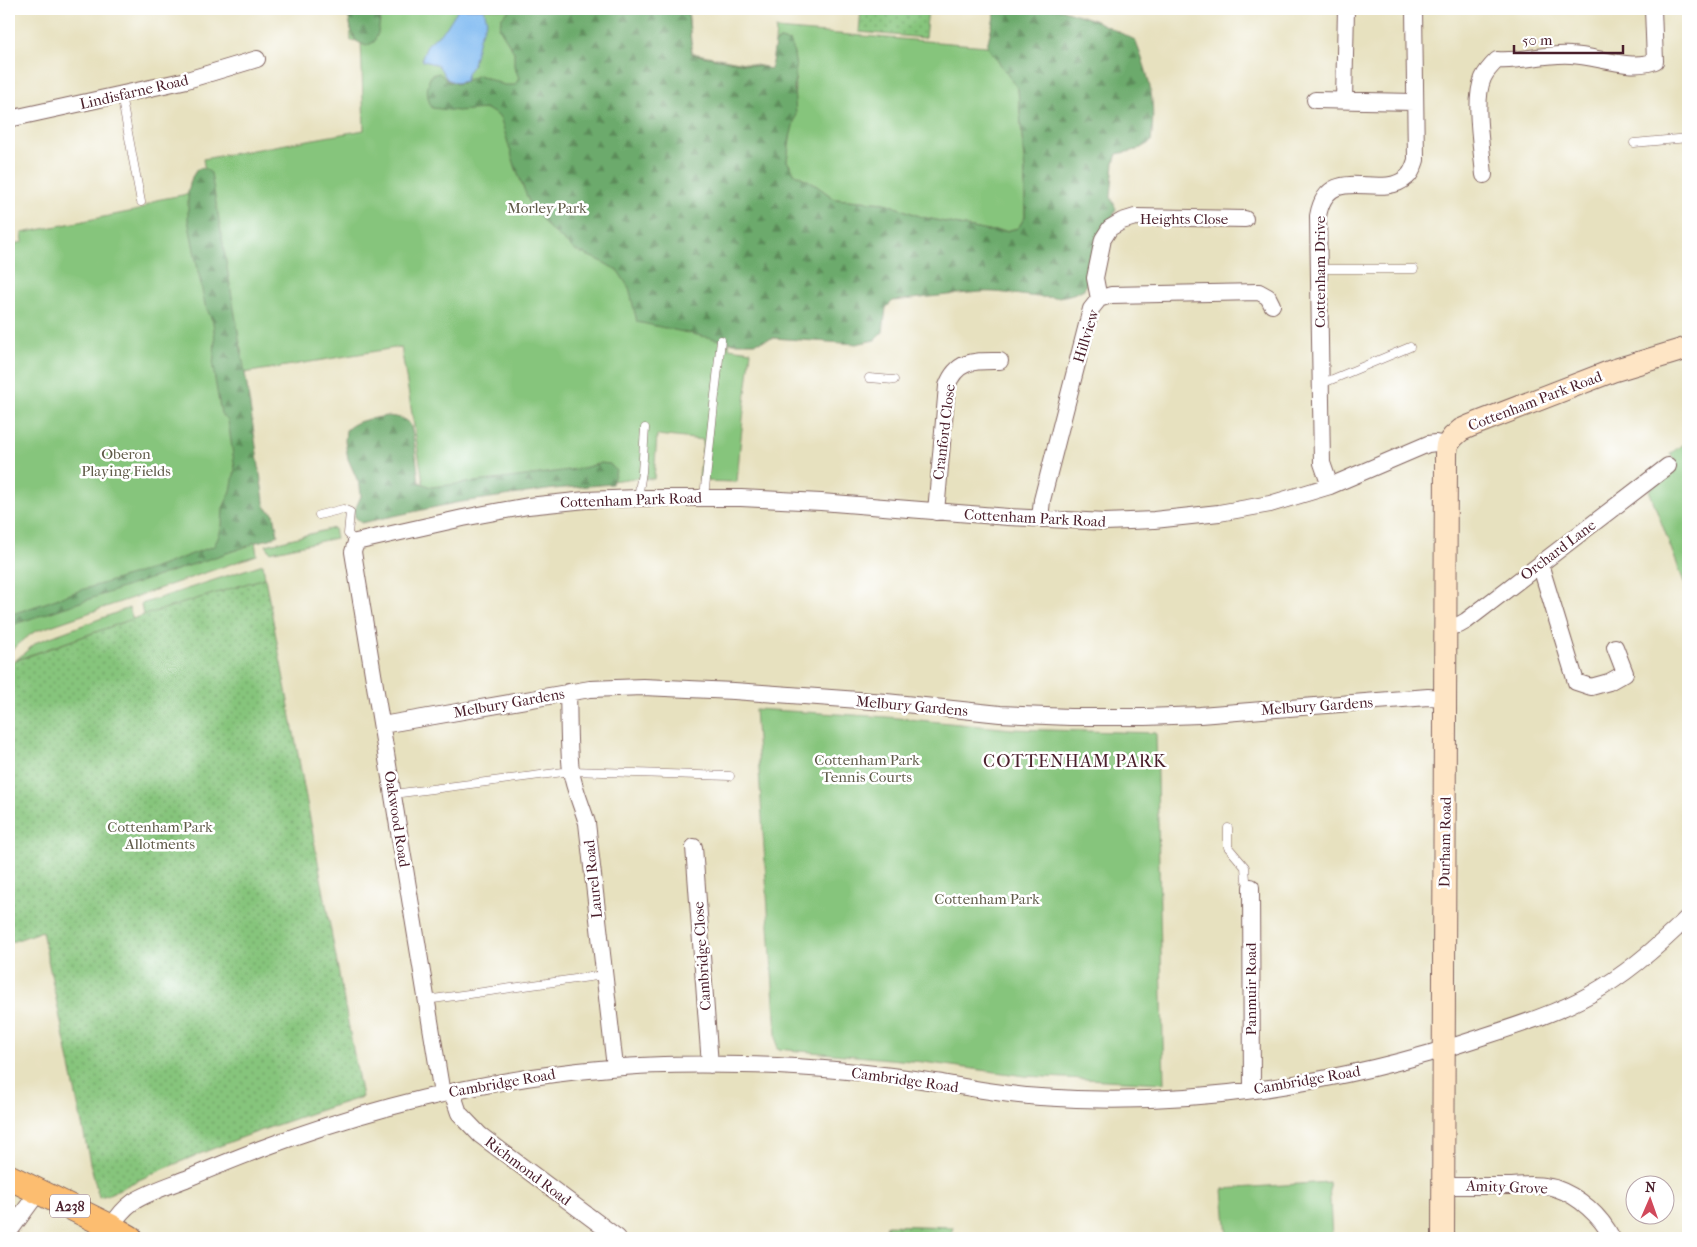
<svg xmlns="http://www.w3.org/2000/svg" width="1697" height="1247" viewBox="0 0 1697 1247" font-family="'IM FELL French Canon',serif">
	<defs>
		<pattern id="forest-firs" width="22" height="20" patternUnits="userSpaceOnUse" patternTransform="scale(1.25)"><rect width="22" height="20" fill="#6caa6c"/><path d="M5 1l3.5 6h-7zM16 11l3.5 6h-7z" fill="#5b8a59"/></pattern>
		<pattern id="garden-dots" width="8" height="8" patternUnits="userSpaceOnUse" patternTransform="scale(1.25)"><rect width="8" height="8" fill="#86c57c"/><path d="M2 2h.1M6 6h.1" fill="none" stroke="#709f66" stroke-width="1.8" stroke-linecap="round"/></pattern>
	</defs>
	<rect width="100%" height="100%" fill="#fff"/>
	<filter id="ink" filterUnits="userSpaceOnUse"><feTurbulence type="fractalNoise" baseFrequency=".02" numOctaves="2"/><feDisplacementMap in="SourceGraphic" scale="10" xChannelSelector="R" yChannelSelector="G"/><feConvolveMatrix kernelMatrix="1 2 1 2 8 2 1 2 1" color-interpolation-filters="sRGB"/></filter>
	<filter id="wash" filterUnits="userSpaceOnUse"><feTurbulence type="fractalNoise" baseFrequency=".0096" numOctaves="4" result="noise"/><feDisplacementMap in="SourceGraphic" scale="20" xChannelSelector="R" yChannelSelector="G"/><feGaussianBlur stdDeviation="1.12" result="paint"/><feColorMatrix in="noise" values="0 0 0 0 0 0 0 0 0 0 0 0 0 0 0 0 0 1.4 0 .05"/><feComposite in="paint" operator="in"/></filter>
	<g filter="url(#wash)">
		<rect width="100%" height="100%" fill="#e7e1bf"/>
		<path fill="#86c57c" stroke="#687254" d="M350,9H688L692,53L766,67L729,348L751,351C746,395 740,439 737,482L699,481L703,440L657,435L654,479L636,478L577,485L427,506L401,347L238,374L203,159L364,130L361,40L351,41Z
			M776,29L987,46L1018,89L1025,172V217L1018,228L1006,231H987L922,217L885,203L835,199L811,182L795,174L787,161C790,133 802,66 790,42L780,40L775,43Z
			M203,191L257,555L36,631L31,634L9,652V245L23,242L22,233L139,210L156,200Z
			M1688,440V593L1649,490L1678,466L1670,454Z
			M334,528L336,538L270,552L266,545Z
			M263,564L265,578L143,616L141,604Z
			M129,608L133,619L16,660L37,642Z
			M755,709L887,717L1012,729L1156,733L1164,1083L1025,1076L923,1062L777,1049Z
			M1329,1182L1332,1238H1227L1223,1189Z"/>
		<path fill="url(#forest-firs)" stroke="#5b644c" d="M347,9H382L378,33L374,42L366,46L356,41L351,29Z
			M511,9H641C652,17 656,13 668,10C675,8 682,11 688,14L692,54L771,69L775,43L780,40L790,42L793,48L796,68L794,89L796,114L790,138L787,161L795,174L811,182L835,199L885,203L922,217L987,231H1006L1018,228L1025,217V172L1018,89L987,46L996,9H1061L1094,20L1135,40C1150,77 1156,102 1151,142L1137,150L1117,154L1114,163L1111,197L1116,209L1084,289C1053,307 1015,290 981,292C952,294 923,298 893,301L886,308L883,332L875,340L856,344L773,338L755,343H734L637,322L629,288L618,271L601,261L576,251L549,228L529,202L516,169L500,117L487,109L457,111L432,108C426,97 426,87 431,75L439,73L448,81L458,84L479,75L504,85H515L519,78L514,66V52L499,28L502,17Z
			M204,168L211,173L246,379L265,507L274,514L278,535L270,539L252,543L251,545L9,626V615L45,603L81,590L158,567L200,551L214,546L218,538L222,526L223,508L231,491L235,469L228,421L221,414L213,368L215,340L213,322L205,305L188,220V191L192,177L197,169Z
			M387,416C395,417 403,417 409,423C415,430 417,470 419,482L431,487L510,478L583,468L601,463L610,464L616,471L612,484L554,489L455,503L361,523L355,517L354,512L361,496L360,486L348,459L345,441L346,430C358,419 371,419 387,416Z"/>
		<path fill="url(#garden-dots)" stroke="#687254" d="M861,9H928L925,38L859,32Z
			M265,578L362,1097C274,1124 189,1155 107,1195L99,1197L90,1163L42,931L9,943V663L138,617Z
			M887,1225L953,1227L950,1238H884Z"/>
		<path fill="#7fbaf1" stroke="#646c8e" d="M458,9H484L487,21L479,38L473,65L468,72L465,81L456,83L447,79L438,65L423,61L422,57L428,44L446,28Z"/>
	</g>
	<g filter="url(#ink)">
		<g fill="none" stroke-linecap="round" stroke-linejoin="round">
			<defs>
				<path id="service" d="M121,95L141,202
					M1634,143L1688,138
					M1319,269H1414
					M869,378L894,380
					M1321,384L1410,347
					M704,497L721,340
					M638,498L642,472L645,428
					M319,515L343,509L350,512L348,534L356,542
					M393,794L571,771L730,776
					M1228,828V847L1245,867L1246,880L1251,887
					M426,1000L604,975"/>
				<path id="minor" d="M1315,100L1415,102
					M1344,100L1346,9
					M9,119L187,80L257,59
					M1484,175C1482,149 1473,101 1483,78C1486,71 1492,65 1497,60C1522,62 1546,53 1571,55C1597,56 1630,71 1655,61L1653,9
					M1099,299L1095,278L1103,239L1110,228L1122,221L1135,217L1245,219
					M1330,486L1322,463L1318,216C1328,160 1380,202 1407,177C1412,173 1414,166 1416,160L1414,9
					M936,512L947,386C957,359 975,361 1000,361
					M1040,519L1042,500L1091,309L1099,299L1111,295L1259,292L1268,297L1272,305
					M1540,564L1576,682L1591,687L1609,682L1625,673L1615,647
					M1445,626L1459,625L1466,621L1668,466
					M568,692C569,718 568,745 571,771C574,789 582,806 587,823L615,1067
					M382,725L590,689L643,687L734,691L886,702L1000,714L1070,717H1145L1200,715L1428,697L1446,698
					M694,847L710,1065
					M1251,887L1252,1090
					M452,1092L459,1113L480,1135L618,1238
					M442,1094L353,552L356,542L463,518L528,506L586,500L638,498H741L821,502L1008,517L1105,522L1154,520L1219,513L1270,504L1330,486L1428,444L1436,443L1447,445
					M1442,1186C1466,1186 1489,1186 1512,1186C1526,1185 1542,1184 1555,1188C1579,1196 1601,1216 1612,1238
					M111,1227C117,1217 123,1209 133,1202C149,1192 168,1186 186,1179C212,1168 237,1158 263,1148C375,1106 491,1078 610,1068C654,1064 699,1064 743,1065C809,1066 876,1073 942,1083C975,1089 1007,1095 1040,1097C1189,1108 1341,1084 1482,1037C1519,1025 1557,1013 1591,994C1627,974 1659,946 1688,917
					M9,1232L39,1191"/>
				<path id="secondary" d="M1443,1238L1446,453L1447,445L1453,437L1461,430L1470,426L1612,371L1688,348"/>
				<path id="primary" d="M9,1177L111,1227L130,1238"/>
			</defs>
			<use href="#service" stroke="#81635f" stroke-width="9"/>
			<use href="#minor" stroke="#81635f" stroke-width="18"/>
			<use href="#secondary" stroke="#81635f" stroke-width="24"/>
			<use href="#primary" stroke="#81635f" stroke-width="27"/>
			<use href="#service" stroke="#fff" stroke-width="8"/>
			<use href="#minor" stroke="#fff" stroke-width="16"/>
			<use href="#secondary" stroke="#fee5c5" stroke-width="22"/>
			<use href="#primary" stroke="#fcbd6f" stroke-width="25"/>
		</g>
	</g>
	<g text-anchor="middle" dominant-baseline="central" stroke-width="5" stroke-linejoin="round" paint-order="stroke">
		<rect fill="#fff" stroke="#80626b" stroke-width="1" x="50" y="1194.5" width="40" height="23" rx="4"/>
		<g font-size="14" font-weight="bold" fill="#4a1f2b">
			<text x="70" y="1206">A238</text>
		</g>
		<g font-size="15" fill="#4a1f2b" stroke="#fff">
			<text transform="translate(134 92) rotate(-13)">Lindisfarne Road</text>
			<text x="1184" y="219">Heights Close</text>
			<text transform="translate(1320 272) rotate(-90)">Cottenham Drive</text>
			<text transform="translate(1086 336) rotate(-73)">Hillview</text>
			<text transform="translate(1535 401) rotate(-21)">Cottenham Park Road</text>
			<text transform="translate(944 432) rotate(-83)">Cranford Close</text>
			<text transform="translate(631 500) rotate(-2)">Cottenham Park Road</text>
			<text transform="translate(1035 518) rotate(3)">Cottenham Park Road</text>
			<text transform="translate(1558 550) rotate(-37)">Orchard Lane</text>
			<text transform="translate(509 703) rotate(-10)">Melbury Gardens</text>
			<text transform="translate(912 706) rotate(5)">Melbury Gardens</text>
			<text transform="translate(1317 706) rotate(-4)">Melbury Gardens</text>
			<text transform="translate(397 819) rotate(81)">Oakwood Road</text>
			<text transform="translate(1445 842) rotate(-89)">Durham Road</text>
			<text transform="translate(593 879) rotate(-96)">Laurel Road</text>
			<text transform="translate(702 956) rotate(-94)">Cambridge Close</text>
			<text transform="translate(1251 989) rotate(-90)">Panmuir Road</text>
			<text transform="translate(905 1080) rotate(8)">Cambridge Road</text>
			<text transform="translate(1307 1080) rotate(-10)">Cambridge Road</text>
			<text transform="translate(502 1083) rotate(-10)">Cambridge Road</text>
			<text transform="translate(528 1171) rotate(37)">Richmond Road</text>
			<text transform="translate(1507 1187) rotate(2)">Amity Grove</text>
		</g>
		<g font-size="15" fill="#5f5947" stroke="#fff">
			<text x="547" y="208">Morley Park</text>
			<text x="126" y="454">Oberon<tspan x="126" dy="17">Playing Fields</tspan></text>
			<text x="867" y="760">Cottenham Park<tspan x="867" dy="17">Tennis Courts</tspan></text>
			<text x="160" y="827">Cottenham Park<tspan x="160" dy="17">Allotments</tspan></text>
			<text x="987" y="899">Cottenham Park</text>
		</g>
		<g font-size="18" letter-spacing="1" fill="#4a1f2b" stroke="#fff">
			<text x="1075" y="761">COTTENHAM PARK</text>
		</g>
	</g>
	<rect width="1697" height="1247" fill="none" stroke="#fff" stroke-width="30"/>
	<g transform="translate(1650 1200) rotate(2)"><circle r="24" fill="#ffffff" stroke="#b7a5aa"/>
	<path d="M0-4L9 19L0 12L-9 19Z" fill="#d1495b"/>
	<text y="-8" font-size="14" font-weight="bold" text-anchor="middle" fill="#4a1f2b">N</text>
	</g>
	<path d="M1514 45v8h109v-8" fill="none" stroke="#4a1f2b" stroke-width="2.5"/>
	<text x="1522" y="45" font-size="15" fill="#4a1f2b" stroke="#ffffff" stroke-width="4" paint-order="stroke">50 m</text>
</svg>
